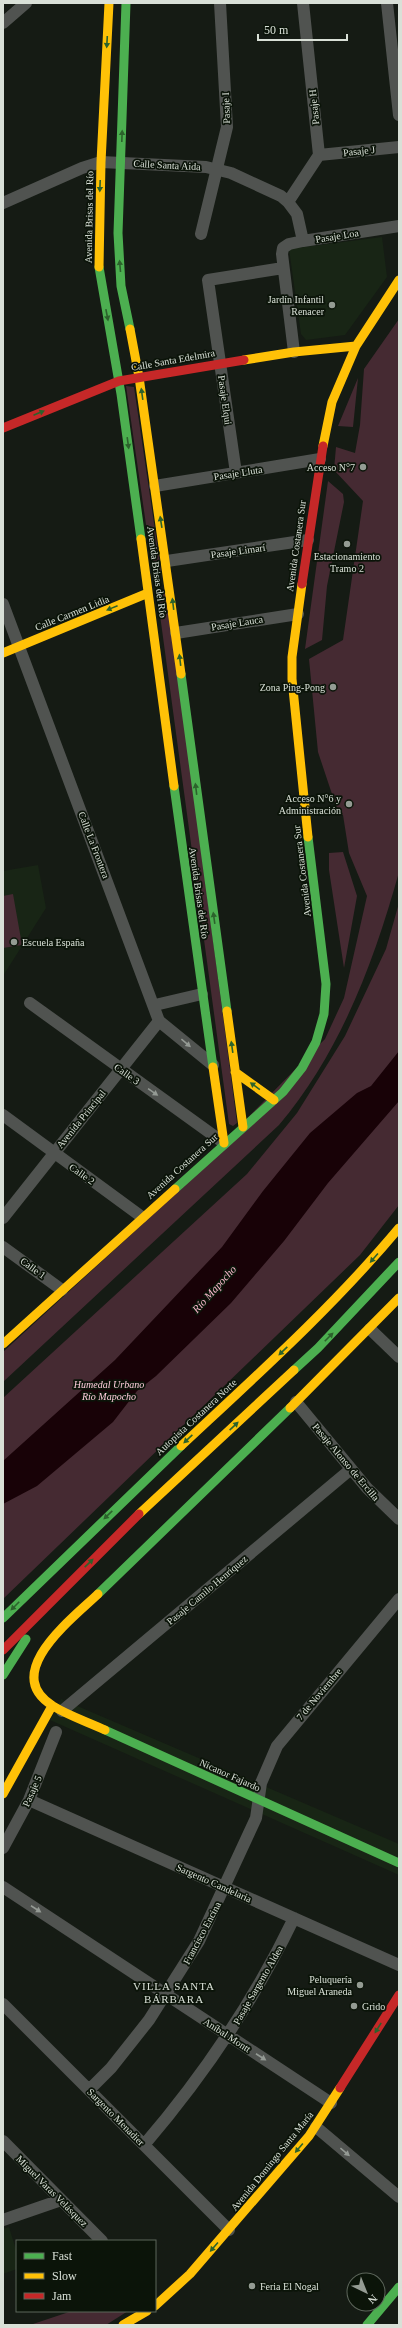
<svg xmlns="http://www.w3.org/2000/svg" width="402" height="2328" viewBox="0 0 402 2328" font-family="Georgia,serif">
	<rect width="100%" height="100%" fill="#151b14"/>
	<path fill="#182515" d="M382,237L387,277L345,335L306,340L301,334L289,249Z
		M38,865L46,908L3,976V871Z
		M61,1699L399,1844V1875L50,1720Z
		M9,2227L17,2253V2269L3,2274V2229Z"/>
	<path fill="#452a32" d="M399,319V872C374,962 340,1053 279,1125L3,1382V1352L147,1220L325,1039L344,998L367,896L349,853L343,815H339L318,752L309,659L343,640L363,501L334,470L336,447L355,453L360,425L364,369Z
		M358,378L353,427L338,426Z
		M126,386L134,387L161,571L155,576L153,573Z
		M328,481L343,494L344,502L327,586L322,640L305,649Z
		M167,589L237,1123L233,1126L229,1124L160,615L159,593Z
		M343,852L357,896L344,968L329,870V853Z
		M13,894L22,945L3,948V896Z
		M399,903V1205L360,1255L3,1599V1398L247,1174L297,1113L345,1036L386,949Z
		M72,2311H128L106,2325H30Z"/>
	<path fill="#180207" d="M399,1051V1101L328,1183L284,1241L231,1303L156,1376L137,1391L113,1422L37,1486L3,1504V1461L115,1360L222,1247L263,1191L310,1133L357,1093L371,1086Z"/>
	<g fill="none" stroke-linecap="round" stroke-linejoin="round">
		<path stroke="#505350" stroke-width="12" d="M387,3L399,115
			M3,23L26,3
			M319,155L399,147
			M288,202L319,155L303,3
			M3,203L82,168L101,162L206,167L231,173L281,196L288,202L297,214L303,241
			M201,234L227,127L220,3
			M294,352L282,254L283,248L289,244L303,241L399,226
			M236,473L208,280L283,268
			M155,486L320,459
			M167,561L308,540
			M3,604L159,1021L213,1065
			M176,633L298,614
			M30,1003L224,1143
			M155,1005L202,994
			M3,1115L142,1217
			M3,1218L159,1021
			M3,1247L62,1290
			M370,1329L399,1357
			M296,1402L367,1488L399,1519
			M62,1711L351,1469
			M29,1800L399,1965
			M3,1848L29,1800L56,1732
			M3,1887L331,2103
			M3,2004L229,2230
			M89,2090L111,2068L149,2020L199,1941L256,1818L261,1783L277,1746L399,1599
			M316,2127L399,2197
			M3,2141L102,2241
			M144,2145C204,2075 254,2001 294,1918
			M3,2220L61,2200"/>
		<path stroke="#4caf50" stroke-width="9" d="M126,3L118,233L121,286L130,329
			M99,267L121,394L141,539
			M181,674L227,1011
			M174,786L213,1067
			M175,1189L283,1092L302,1068L316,1042L324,1014L326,984L308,837
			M294,1370L318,1348L399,1262
			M98,1594L290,1408
			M3,1618L181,1446
			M3,1675L26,1639
			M105,1730L399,1863
			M367,2325L399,2287"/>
		<path stroke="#ffc107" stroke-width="9" d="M99,267L101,162L109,3
			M130,329L139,377L181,674
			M244,360L294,352L356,346
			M323,446L332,402L356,346L399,280
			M141,539L174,786
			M302,584L292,657V679L308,837
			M3,653L148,593
			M227,1011L243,1127
			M213,1067L224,1143
			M235,1072L274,1100
			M3,1344L175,1189
			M290,1408L399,1298
			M181,1446C256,1376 333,1307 399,1228
			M139,1514L294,1370
			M98,1594C72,1619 0,1673 53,1706C69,1716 88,1722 105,1730
			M3,1794L52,1706
			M155,2306L190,2274L309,2136L340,2088
			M123,2325L147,2311"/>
		<path stroke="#c62828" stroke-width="9" d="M3,428L119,381L244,360
			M302,584L323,446
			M3,1650L139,1514
			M340,2088L399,1995"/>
	</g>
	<defs><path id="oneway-solid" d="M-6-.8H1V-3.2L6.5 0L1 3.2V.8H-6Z"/></defs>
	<g fill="#2c622c">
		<use href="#oneway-solid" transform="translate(107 42) rotate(93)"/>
		<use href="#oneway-solid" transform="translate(122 136) rotate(-88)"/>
		<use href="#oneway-solid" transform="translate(100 186) rotate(92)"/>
		<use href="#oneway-solid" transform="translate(120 266) rotate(-95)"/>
		<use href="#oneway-solid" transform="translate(107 315) rotate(79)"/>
		<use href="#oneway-solid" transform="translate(142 394) rotate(-98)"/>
		<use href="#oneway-solid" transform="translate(39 413) rotate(-23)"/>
		<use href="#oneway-solid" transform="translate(128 443) rotate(82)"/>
		<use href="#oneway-solid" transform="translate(161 522) rotate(-99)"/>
		<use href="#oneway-solid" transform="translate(173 604) rotate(-97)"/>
		<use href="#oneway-solid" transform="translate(112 608) rotate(158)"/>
		<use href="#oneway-solid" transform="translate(180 660) rotate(-97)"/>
		<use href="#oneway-solid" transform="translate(196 789) rotate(-97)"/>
		<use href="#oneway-solid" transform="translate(214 918) rotate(-98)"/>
		<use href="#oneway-solid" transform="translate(232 1047) rotate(-98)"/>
		<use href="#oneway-solid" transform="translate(255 1086) rotate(-144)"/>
		<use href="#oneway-solid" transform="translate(374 1258) rotate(131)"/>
		<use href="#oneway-solid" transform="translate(329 1337) rotate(-45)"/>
		<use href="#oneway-solid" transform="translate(283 1351) rotate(136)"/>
		<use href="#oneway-solid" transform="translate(234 1426) rotate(-43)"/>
		<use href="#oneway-solid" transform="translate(188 1439) rotate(137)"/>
		<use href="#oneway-solid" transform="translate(108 1515) rotate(136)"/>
		<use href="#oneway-solid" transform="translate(89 1563) rotate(-44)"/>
		<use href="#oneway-solid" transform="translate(15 1606) rotate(135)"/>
		<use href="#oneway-solid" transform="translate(378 2028) rotate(122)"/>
		<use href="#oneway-solid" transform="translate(299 2148) rotate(130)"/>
		<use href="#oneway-solid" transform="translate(214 2247) rotate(131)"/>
	</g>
	<g fill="#949a94">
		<use href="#oneway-solid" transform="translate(186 1043) rotate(40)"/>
		<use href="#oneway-solid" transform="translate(153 1092) rotate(35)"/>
		<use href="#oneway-solid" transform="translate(36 1909) rotate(33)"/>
		<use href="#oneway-solid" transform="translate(261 2057) rotate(33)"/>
		<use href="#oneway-solid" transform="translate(345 2152) rotate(40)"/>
	</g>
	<g fill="#949b93" stroke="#0b1409" stroke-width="1.5">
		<circle cx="332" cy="305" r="4"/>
		<circle cx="363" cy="467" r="4"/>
		<circle cx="347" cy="544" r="4"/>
		<circle cx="333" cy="687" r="4"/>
		<circle cx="349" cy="804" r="4"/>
		<circle cx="14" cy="942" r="4"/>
		<circle cx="360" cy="1985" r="4"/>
		<circle cx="354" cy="2006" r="4"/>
		<circle cx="252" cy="2286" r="4"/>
	</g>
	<g text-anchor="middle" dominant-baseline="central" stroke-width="3.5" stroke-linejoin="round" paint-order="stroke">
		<g font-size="10" fill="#d9e0d7" stroke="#0b1409">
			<text transform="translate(314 107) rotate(-96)">Pasaje H</text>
			<text transform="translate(226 108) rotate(-92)">Pasaje I</text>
			<text transform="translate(359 151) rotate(-6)">Pasaje J</text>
			<text transform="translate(167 165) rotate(3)">Calle Santa Aida</text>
			<text transform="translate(89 217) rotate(-89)">Avenida Brisas del Río</text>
			<text transform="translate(337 236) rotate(-9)">Pasaje Loa</text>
			<text transform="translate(173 360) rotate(-10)">Calle Santa Edelmira</text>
			<text transform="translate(225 400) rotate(82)">Pasaje Elqui</text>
			<text transform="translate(238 473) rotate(-9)">Pasaje Lluta</text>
			<text transform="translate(296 546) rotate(-82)">Avenida Costanera Sur</text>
			<text transform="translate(238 551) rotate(-8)">Pasaje Limarí</text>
			<text transform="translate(157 572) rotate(82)">Avenida Brisas del Río</text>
			<text transform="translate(72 613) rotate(-22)">Calle Carmen Lidia</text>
			<text transform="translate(237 623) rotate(-9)">Pasaje Lauca</text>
			<text transform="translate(94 845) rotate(69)">Calle La Frontera</text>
			<text transform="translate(302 871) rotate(-97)">Avenida Costanera Sur</text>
			<text transform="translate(199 893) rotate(82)">Avenida Brisas del Río</text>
			<text transform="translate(127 1074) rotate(35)">Calle 3</text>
			<text transform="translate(81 1119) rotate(-51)">Avenida Principal</text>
			<text transform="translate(182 1166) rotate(-42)">Avenida Costanera Sur</text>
			<text transform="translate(82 1174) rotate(35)">Calle 2</text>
			<text transform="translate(33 1268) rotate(36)">Calle 1</text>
			<text transform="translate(196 1417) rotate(-43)">Autopista Costanera Norte</text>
			<text transform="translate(346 1462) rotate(50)">Pasaje Alonso de Ercilla</text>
			<text transform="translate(207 1590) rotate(-40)">Pasaje Camilo Henríquez</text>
			<text transform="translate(319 1694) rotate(-50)">7 de Noviembre</text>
			<text transform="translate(230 1775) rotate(24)">Nicanor Fajardo</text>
			<text transform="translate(32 1791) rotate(-66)">Pasaje 5</text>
			<text transform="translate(214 1883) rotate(24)">Sargento Candelaria</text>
			<text transform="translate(202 1933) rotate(-62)">Francisco Encina</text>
			<text transform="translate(258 1985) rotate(-60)">Pasaje Sargento Aldea</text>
			<text transform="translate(227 2035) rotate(33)">Aníbal Montt</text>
			<text transform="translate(116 2117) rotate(45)">Sargento Menadier</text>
			<text transform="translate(272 2161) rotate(-51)">Avenida Domingo Santa María</text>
			<text transform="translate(52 2191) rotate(45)">Miguel Varas Velásquez</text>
		</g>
		<g font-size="10" fill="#d9e0d7" stroke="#0b1409" text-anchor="end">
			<text x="324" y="299">Jardín Infantil<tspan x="324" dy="12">Renacer</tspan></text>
			<text x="355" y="467">Acceso N°7</text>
			<text x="347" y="556" text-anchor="middle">Estacionamiento<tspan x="347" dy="12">Tramo 2</tspan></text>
			<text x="325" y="687">Zona Ping-Pong</text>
			<text x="341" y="798">Acceso N°6 y<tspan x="341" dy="12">Administración</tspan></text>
			<text x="22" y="942" text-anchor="start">Escuela España</text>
			<text x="352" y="1979">Peluquería<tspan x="352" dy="12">Miguel Araneda</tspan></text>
			<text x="362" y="2006" text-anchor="start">Grido</text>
			<text x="260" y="2286" text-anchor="start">Feria El Nogal</text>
		</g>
		<g font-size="10" font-style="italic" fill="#feccdb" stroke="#0b1409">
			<text x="109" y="1384">Humedal Urbano<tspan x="109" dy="12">Río Mapocho</tspan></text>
		</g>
		<g font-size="11" font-style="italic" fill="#f7b7cb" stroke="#0b1409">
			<text transform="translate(214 1289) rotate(-48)">Río Mapocho</text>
		</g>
		<g font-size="11" letter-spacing="1" fill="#d9e0d7" stroke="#0b1409">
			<text x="174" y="1986">VILLA SANTA<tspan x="174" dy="13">BÁRBARA</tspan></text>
		</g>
	</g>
	<rect width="402" height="2328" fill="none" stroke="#d9e0d7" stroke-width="8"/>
	<rect x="16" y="2240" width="140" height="72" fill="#0b1409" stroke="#5d665b"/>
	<rect x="24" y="2253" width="20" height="6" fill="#4caf50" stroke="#5d665b"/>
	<text x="52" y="2260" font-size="12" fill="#d9e0d7">Fast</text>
	<rect x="24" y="2273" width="20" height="6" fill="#ffc107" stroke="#5d665b"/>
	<text x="52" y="2280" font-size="12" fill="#d9e0d7">Slow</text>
	<rect x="24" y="2293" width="20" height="6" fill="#c62828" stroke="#5d665b"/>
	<text x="52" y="2300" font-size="12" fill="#d9e0d7">Jam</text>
	<g transform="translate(366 2292) rotate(137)"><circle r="19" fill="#0b1409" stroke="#5d665b"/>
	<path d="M0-3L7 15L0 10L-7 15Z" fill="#949b93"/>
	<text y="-6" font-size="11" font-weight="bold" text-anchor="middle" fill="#d9e0d7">N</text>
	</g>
	<path d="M258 34v6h89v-6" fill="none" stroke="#d9e0d7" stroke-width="2"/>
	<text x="264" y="34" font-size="12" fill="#d9e0d7" stroke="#0b1409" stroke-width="3" paint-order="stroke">50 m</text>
</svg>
